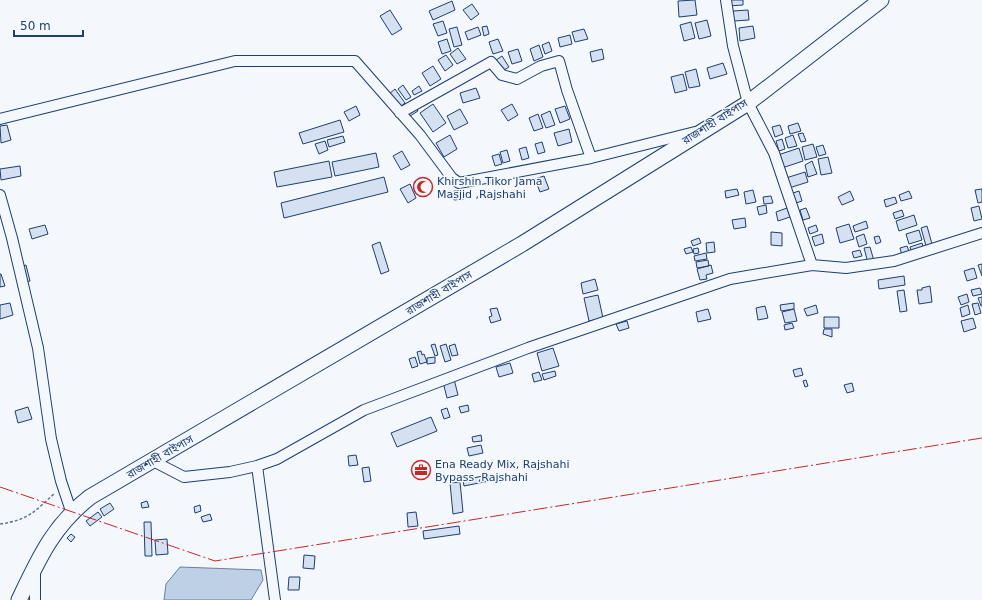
<svg xmlns="http://www.w3.org/2000/svg" width="982" height="600" viewBox="0 0 982 600" font-family="'DejaVu Sans','Noto Sans Bengali',sans-serif">
	<rect width="100%" height="100%" fill="#f4f7fb"/>
	<path fill="#bed0e5" stroke="#687fa3" d="M180,567L261,570L263,580L251,600H164L166,584Z"/>
	<path fill="#d5e0f0" stroke="#1d3f73" d="M695,0L697,15L679,17L678,1Z
		M727,0H743V5L728,6Z
		M452,1L455,10L433,20L429,11Z
		M472,4L479,14L471,20L463,10Z
		M390,10L402,29L392,35L380,16Z
		M748,10L749,20L734,21L733,11Z
		M707,20L711,36L699,39L695,23Z
		M443,21L447,33L438,36L433,24Z
		M691,22L695,38L684,41L680,25Z
		M487,26L489,34L484,36L482,27Z
		M753,26L755,38L740,41L739,28Z
		M457,27L462,45L454,47L449,29Z
		M478,27L481,35L468,40L465,32Z
		M584,29L588,39L575,42L572,32Z
		M570,35L572,44L560,47L558,38Z
		M447,39L451,51L442,54L438,42Z
		M498,39L503,51L493,54L489,42Z
		M549,42L552,51L545,54L542,45Z
		M539,45L543,57L534,61L530,49Z
		M458,48L466,59L457,64L450,54Z
		M518,49L522,61L512,64L508,52Z
		M602,49L604,59L592,62L590,52Z
		M446,55L453,65L445,71L438,60Z
		M502,56L509,67L496,75L490,64Z
		M723,63L727,74L710,79L707,68Z
		M433,66L441,79L430,86L422,73Z
		M696,69L700,86L689,88L685,72Z
		M683,74L687,90L675,93L671,77Z
		M403,85L411,97L406,100L398,89Z
		M419,86L422,91L414,95L412,91Z
		M476,88L480,98L463,103L460,93Z
		M395,89L405,103L399,108L389,94Z
		M413,103L418,111L410,116L405,108Z
		M433,104L446,123L433,132L420,113Z
		M512,104L518,115L508,121L501,110Z
		M356,106L360,115L349,121L344,112Z
		M565,106L570,119L560,123L555,109Z
		M460,109L468,123L454,130L447,116Z
		M550,111L555,125L546,128L541,115Z
		M538,114L543,128L534,131L529,118Z
		M340,120L344,132L303,144L299,133Z
		M798,123L801,131L790,134L788,126Z
		M7,125L11,140L1,143L0,126Z
		M780,125L783,134L775,137L772,127Z
		M569,129L572,142L558,146L554,133Z
		M803,133L806,141L801,142L798,134Z
		M450,135L457,149L444,157L436,143Z
		M793,135L797,146L788,148L785,138Z
		M343,136L345,142L329,147L327,140Z
		M782,139L785,149L779,151L776,141Z
		M325,141L328,150L319,154L315,144Z
		M542,142L545,152L538,154L535,144Z
		M813,144L817,157L805,160L802,147Z
		M823,145L826,154L819,156L816,147Z
		M526,147L529,158L522,160L519,149Z
		M799,148L803,161L782,168L778,155Z
		M507,150L510,161L503,163L500,152Z
		M402,151L410,165L401,170L393,156Z
		M376,153L379,167L335,176L332,162Z
		M499,154L502,164L495,166L492,156Z
		M828,157L832,173L821,175L818,159Z
		M329,161L332,177L277,187L274,172Z
		M812,161L817,174L808,177L805,165Z
		M20,166L21,176L1,180L0,169Z
		M805,172L808,182L789,188L786,178Z
		M544,176L549,189L540,192L535,179Z
		M384,177L388,192L284,218L281,203Z
		M423,178L431,191L422,196L414,182Z
		M410,184L416,198L408,203L400,189Z
		M737,189L739,195L726,198L725,191Z
		M982,189V202L978,203L975,190Z
		M463,190L464,199L454,200V191Z
		M753,190L756,202L746,204L744,192Z
		M799,191L802,201L796,203L793,193Z
		M850,191L854,200L842,205L838,197Z
		M909,191L912,198L901,201L899,195Z
		M771,196L773,203L764,204L763,197Z
		M895,197L897,203L886,207L884,200Z
		M766,205L767,213L759,215L757,207Z
		M979,206L982,219L974,221L971,208Z
		M787,208L790,217L778,221L776,212Z
		M806,208L810,218L803,220L800,210Z
		M902,210L904,216L895,219L893,213Z
		M914,215L917,225L899,231L896,221Z
		M745,218L746,227L734,229L732,220Z
		M866,221L868,228L855,232L853,226Z
		M849,224L854,239L840,243L836,228Z
		M45,225L48,234L32,239L29,229Z
		M816,225L818,231L810,234L808,228Z
		M927,226L932,244L926,246L921,228Z
		M919,230L922,240L909,244L906,234Z
		M771,232L782,233V246L771,245Z
		M822,234L824,243L815,246L812,237Z
		M864,234L867,244L859,247L856,237Z
		M879,236L881,242L876,244L874,237Z
		M699,238L701,243L693,246L691,241Z
		M380,242L389,271L381,274L372,245Z
		M714,242L715,252L707,253L706,243Z
		M922,243L924,250L912,253L910,247Z
		M907,246L910,254L902,256L900,248Z
		M691,247L693,252L686,254L684,249Z
		M870,247L874,261L868,263L864,248Z
		M698,248L699,253L694,254L693,249Z
		M860,250L862,256L854,258L852,252Z
		M706,253L707,259L695,261L694,256Z
		M708,260L709,266L697,268L696,262Z
		M982,264V276L978,265Z
		M26,265L30,281L20,283L16,268Z
		M711,265L713,273L706,275L707,279L700,280L697,269Z
		M974,268L977,278L967,281L964,271Z
		M0,274H1L5,286L0,287Z
		M904,276L905,285L879,289L878,280Z
		M595,279L598,290L583,294L581,283Z
		M930,286L932,302L919,304L917,290H922V288Z
		M980,288L982,294L973,296L971,290Z
		M904,290L907,311L900,312L897,291Z
		M967,294L969,302L961,305L958,297Z
		M598,295L603,318L589,321L584,298Z
		M982,297V306H981L978,298Z
		M10,303L13,315L0,319V305Z
		M794,303V309L781,311L780,305Z
		M978,303L981,313L975,315L972,304Z
		M816,305L818,313L807,316L804,309Z
		M968,305L970,314L962,317L960,308Z
		M765,306L768,318L758,320L756,308Z
		M497,308L501,320L491,323L489,317L492,316L490,309Z
		M708,309L711,319L698,322L696,312Z
		M794,309L797,321L785,323L782,312Z
		M824,317H839V328H824Z
		M973,318L976,328L964,332L961,321Z
		M627,321L629,328L619,331L616,324Z
		M792,323L794,328L785,330L784,325Z
		M824,329H832V337L823,334Z
		M435,344L438,355L435,356L431,345Z
		M446,344L451,360L445,362L440,346Z
		M455,344L458,355L452,356L449,346Z
		M553,348L559,366L542,371L537,353Z
		M421,351L422,355L424,354L427,362L420,364L417,352Z
		M415,357L418,366L412,368L409,359Z
		M435,357V363L427,364V358Z
		M510,363L513,373L499,377L496,367Z
		M801,368L803,375L795,377L793,370Z
		M555,371L556,376L544,380L542,374Z
		M539,372L542,380L534,382L532,374Z
		M454,379L458,395L447,398L443,382Z
		M806,380L808,386L805,387L803,381Z
		M852,383L854,391L847,393L844,385Z
		M468,405L469,411L461,413L459,407Z
		M28,407L32,419L18,423L15,411Z
		M447,408L450,417L444,419L441,410Z
		M431,417L437,431L397,447L391,433Z
		M481,435L482,441L473,442L472,437Z
		M481,445L483,453L469,456L467,448Z
		M356,455L358,465L349,466L348,456Z
		M369,467L371,481L364,482L362,468Z
		M488,475L489,481L464,486L463,480Z
		M460,482L463,512L453,514L450,483Z
		M147,501L149,507L142,508L141,503Z
		M110,503L114,509L104,516L100,509Z
		M200,505L201,511L195,513L194,507Z
		M98,512L102,517L90,526L86,521Z
		M416,512L418,526L408,527L407,513Z
		M210,514L212,520L203,522L201,517Z
		M144,522H151L152,556H145Z
		M459,526L460,534L424,539L423,531Z
		M71,534L75,537L71,542L67,538Z
		M167,539L168,554L156,555L155,540Z
		M304,555L315,556L314,569L303,568Z
		M289,577H300L299,590H288Z"/>
	<g fill="none" stroke-linecap="round" stroke-linejoin="round">
		<defs>
			<path id="minor" d="M726,0L733,46L748,103L774,153L812,265L846,268L894,261L982,233
				M400,113L491,62L502,75L517,79L541,66L559,61L567,90L591,158
				M0,119L235,61H355L420,135L452,178L459,183L591,158L695,132
				M0,195L12,238L38,348L51,439L61,481L71,511
				M153,461L184,477L230,472L257,466L277,459L364,410L528,348L730,279L812,265
				M257,466L275,600
				M35,600V570"/>
			<path id="highway" d="M19,600C39,558 53,526 90,497L522,244L748,103L881,0"/>
		</defs>
		<use href="#minor" stroke="#1d3f73" stroke-width="12"/>
		<use href="#highway" stroke="#1d3f73" stroke-width="17"/>
		<path stroke="#5e769c" stroke-width="1.5" stroke-dasharray="3 2" stroke-linecap="butt" d="M0,524C29,520 35,511 55,493"/>
		<use href="#minor" stroke="#f4f7fb" stroke-width="10"/>
		<use href="#highway" stroke="#f4f7fb" stroke-width="15"/>
		<path stroke="#c62828" stroke-width="1" stroke-dasharray="14 3 2 3" stroke-linecap="butt" d="M0,487L215,561L982,438"/>
	</g>
	<defs>
		<symbol id="mosque-ring" viewBox="-11 -11 22 22"><circle r="9.5" fill="#f4f7fb" stroke="#c62828" stroke-width="1.5"/><path d="M3.5-4.9A6 6 0 1 0 3.5 4.9A5 5 0 1 1 3.5-4.9Z" fill="#c62828"/></symbol>
		<symbol id="office-ring" viewBox="-11 -11 22 22"><circle r="9.5" fill="#f4f7fb" stroke="#c62828" stroke-width="1.5"/><path d="M-6-3h4V-5.5h4V-3h4V5H-6ZM-1-4.5V-3h2v-1.5ZM-6 0V1H6V0Z" fill="#c62828"/></symbol>
	</defs>
	<g fill-rule="evenodd">
		<use href="#mosque-ring" x="412" y="176" width="22" height="22"/>
		<use href="#office-ring" x="410" y="459" width="22" height="22"/>
	</g>
	<g text-anchor="middle" dominant-baseline="central" stroke-width="3" stroke-linejoin="round" paint-order="stroke">
		<g font-size="11" fill="#1d3f73" stroke="#f4f7fb">
			<text transform="translate(715 122) rotate(-32)">রাজশাহী বাইপাস</text>
			<text transform="translate(439 293) rotate(-31)">রাজশাহী বাইপাস</text>
			<text transform="translate(160 457) rotate(-30)">রাজশাহী বাইপাস</text>
		</g>
		<g font-size="11" fill="#1d3f73" stroke="#f4f7fb" text-anchor="start">
			<text x="437" y="181">Khirshin Tikor Jama<tspan x="437" dy="13">Masjid ,Rajshahi</tspan></text>
			<text x="435" y="464">Ena Ready Mix, Rajshahi<tspan x="435" dy="13">Bypass ,Rajshahi</tspan></text>
		</g>
	</g>
	<path d="M14 30v6h69v-6" fill="none" stroke="#1d3f73" stroke-width="2"/>
	<text x="20" y="30" font-size="12" fill="#1d3f73" stroke="#f4f7fb" stroke-width="3" paint-order="stroke">50 m</text>
</svg>
